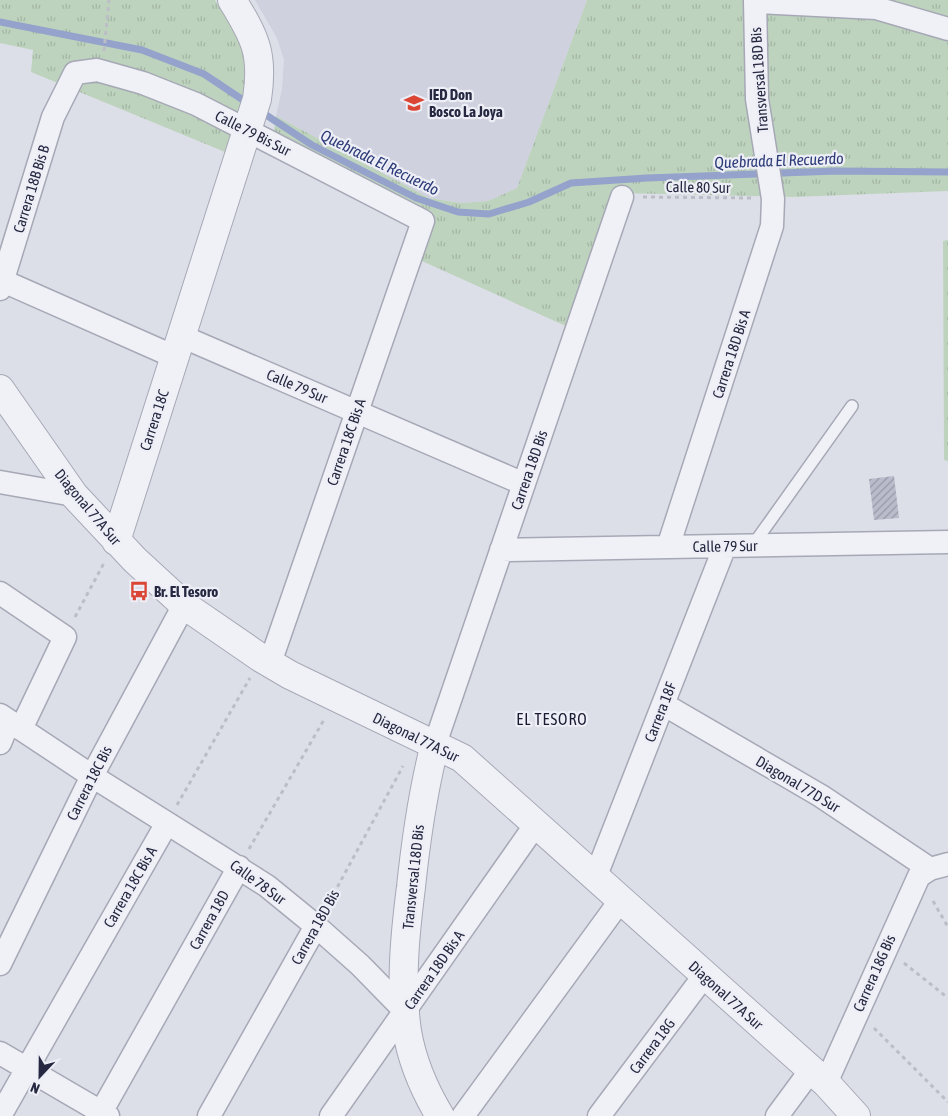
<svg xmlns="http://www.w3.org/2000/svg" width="948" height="1116" viewBox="0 0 948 1116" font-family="'Asap Condensed',sans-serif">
	<defs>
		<pattern id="grass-tufts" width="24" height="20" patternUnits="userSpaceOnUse" patternTransform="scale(1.25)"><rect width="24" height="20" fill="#bed3bd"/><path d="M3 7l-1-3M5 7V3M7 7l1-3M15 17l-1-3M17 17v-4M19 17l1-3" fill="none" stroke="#a3b5a4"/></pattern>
		<pattern id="building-hatch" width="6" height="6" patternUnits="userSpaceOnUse" patternTransform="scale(1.25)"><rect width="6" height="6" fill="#babccc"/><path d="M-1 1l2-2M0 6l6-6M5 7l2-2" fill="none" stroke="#9799a7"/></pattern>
	</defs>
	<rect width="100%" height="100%" fill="#dddfe8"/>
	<path fill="#cfd1de" d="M255,0H587L517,188L488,201L461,203L429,198L276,116L282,89L284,60L277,38Z"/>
	<path fill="url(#grass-tufts)" d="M0,0H215C227,20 243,42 246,66C249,90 232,128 225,152L31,72L33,50L0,43Z
		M587,0H948V191L793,197L617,193L568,327L422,261L431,212L274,131L276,116L429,198L461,203L488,201L517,188Z
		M948,240V461L944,460L943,241Z"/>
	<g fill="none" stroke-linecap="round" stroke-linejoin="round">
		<path stroke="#94a2cc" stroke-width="7" d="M0,22L142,50L204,74L249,104
			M260,111L312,145L416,198L458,212L489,214L529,202L571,183L647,178L836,171L948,172"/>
	</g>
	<path fill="url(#building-hatch)" d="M894,476L899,518L874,520L869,479Z"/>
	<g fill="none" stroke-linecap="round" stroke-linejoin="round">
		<defs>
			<path id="service" d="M753,545L852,406"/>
			<path id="minor" d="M755,2L876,8L948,29
				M3,281L175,357
				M0,289L53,117L75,73L97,70L143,83L196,104L423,221L270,663
				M181,336L524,484
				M0,482L74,495
				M668,547L772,226L773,199L757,99L755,0
				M501,550L948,542
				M0,593L65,637L21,729
				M663,704L821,796L930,869
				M0,715L92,776L267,886L316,926L360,965L405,1011
				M0,743L9,721
				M435,744L622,197
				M595,878L725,546
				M0,964L92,776L184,605
				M0,1053L108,1116
				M826,1083L919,876L930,869L948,864
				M0,1116L167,823
				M99,1116L239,867
				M209,1116L316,926
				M331,1116L536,824
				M463,1116L620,901
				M599,1116L704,976
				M777,1116L811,1070"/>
			<path id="tertiary" d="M0,389L74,495L135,560L184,605L261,658L290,675L462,758L826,1083L856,1116
				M116,541L257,99C264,54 255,37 232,0
				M435,744C423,791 416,839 411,887C405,934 400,984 407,1031C412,1061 425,1091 440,1116"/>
		</defs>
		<use href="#service" stroke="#a6a8b6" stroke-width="14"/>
		<use href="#minor" stroke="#a6a8b6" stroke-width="25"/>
		<use href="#tertiary" stroke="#a6a8b6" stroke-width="30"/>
		<path stroke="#bbbdc7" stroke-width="3" stroke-dasharray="4 4" stroke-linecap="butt" d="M104,51L109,0
			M643,197L751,198
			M75,617L104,563
			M177,805L250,678
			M249,849L325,718
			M933,901L948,927
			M326,908L403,766
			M904,963L948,998
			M874,1028L948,1102"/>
		<use href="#service" stroke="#f0f1f6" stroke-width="11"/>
		<use href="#minor" stroke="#f0f1f6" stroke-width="22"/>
		<use href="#tertiary" stroke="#f0f1f6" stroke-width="28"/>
	</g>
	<defs>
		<symbol id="school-bare" viewBox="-9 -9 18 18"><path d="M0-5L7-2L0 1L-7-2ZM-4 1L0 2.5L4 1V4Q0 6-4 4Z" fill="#da4535" stroke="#edeef6" stroke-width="2.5" paint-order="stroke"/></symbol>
		<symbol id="bus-bare" viewBox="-9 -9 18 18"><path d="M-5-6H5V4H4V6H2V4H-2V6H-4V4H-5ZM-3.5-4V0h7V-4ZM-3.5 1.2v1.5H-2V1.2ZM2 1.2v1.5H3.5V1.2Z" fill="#da4535" stroke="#edeef6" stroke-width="2.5" paint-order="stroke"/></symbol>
	</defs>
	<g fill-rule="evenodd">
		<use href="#school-bare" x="400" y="89" width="28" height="28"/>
		<use href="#bus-bare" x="125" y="577" width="28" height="28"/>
	</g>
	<g text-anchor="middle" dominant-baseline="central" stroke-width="4.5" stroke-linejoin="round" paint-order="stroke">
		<g font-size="15" fill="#252840" stroke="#edeef6">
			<text transform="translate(759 80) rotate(-94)">Transversal 18D Bis</text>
			<text transform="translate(253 133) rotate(27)">Calle 79 Bis Sur</text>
			<text transform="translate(698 187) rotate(1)">Calle 80 Sur</text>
			<text transform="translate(31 189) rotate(-73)">Carrera 18B Bis B</text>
			<text transform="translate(731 354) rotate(-72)">Carrera 18D Bis A</text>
			<text transform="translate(297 386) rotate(23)">Calle 79 Sur</text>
			<text transform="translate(154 420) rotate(-72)">Carrera 18C</text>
			<text transform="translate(346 442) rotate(-71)">Carrera 18C Bis A</text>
			<text transform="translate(529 470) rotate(-71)">Carrera 18D Bis</text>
			<text transform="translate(88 507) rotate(50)">Diagonal 77A Sur</text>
			<text transform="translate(725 546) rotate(-1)">Calle 79 Sur</text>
			<text transform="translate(660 712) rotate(-69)">Carrera 18F</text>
			<text transform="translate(416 737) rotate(26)">Diagonal 77A Sur</text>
			<text transform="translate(89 783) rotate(-63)">Carrera 18C Bis</text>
			<text transform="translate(798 784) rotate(31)">Diagonal 77D Sur</text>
			<text transform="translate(413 877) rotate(-84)">Transversal 18D Bis</text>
			<text transform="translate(258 882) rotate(36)">Calle 78 Sur</text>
			<text transform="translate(130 887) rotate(-60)">Carrera 18C Bis A</text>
			<text transform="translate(209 920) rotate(-61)">Carrera 18D</text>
			<text transform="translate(315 927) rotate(-61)">Carrera 18D Bis</text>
			<text transform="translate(434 970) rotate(-55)">Carrera 18D Bis A</text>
			<text transform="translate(874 973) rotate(-66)">Carrera 18G Bis</text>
			<text transform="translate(726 995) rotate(42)">Diagonal 77A Sur</text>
			<text transform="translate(652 1046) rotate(-53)">Carrera 18G</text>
		</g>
		<g font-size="15" font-weight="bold" fill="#252840" stroke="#edeef6" text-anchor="start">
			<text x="429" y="94">IED Don<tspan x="429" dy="17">Bosco La Joya</tspan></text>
			<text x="154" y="591">Br. El Tesoro</text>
		</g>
		<g font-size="16" font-style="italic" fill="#2c3b78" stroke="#edeef6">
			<text transform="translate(779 160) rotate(-2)">Quebrada El Recuerdo</text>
			<text transform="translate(380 162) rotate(26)">Quebrada El Recuerdo</text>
		</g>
		<g font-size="16" letter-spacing="1" fill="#181a31" stroke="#edeef6">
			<text x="552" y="719">EL TESORO</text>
		</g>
	</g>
	<g transform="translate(40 1076) rotate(202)" stroke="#edeef6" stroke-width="4" paint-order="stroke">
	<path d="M0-4L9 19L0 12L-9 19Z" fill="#252840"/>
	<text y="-8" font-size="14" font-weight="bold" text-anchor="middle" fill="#252840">N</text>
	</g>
</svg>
